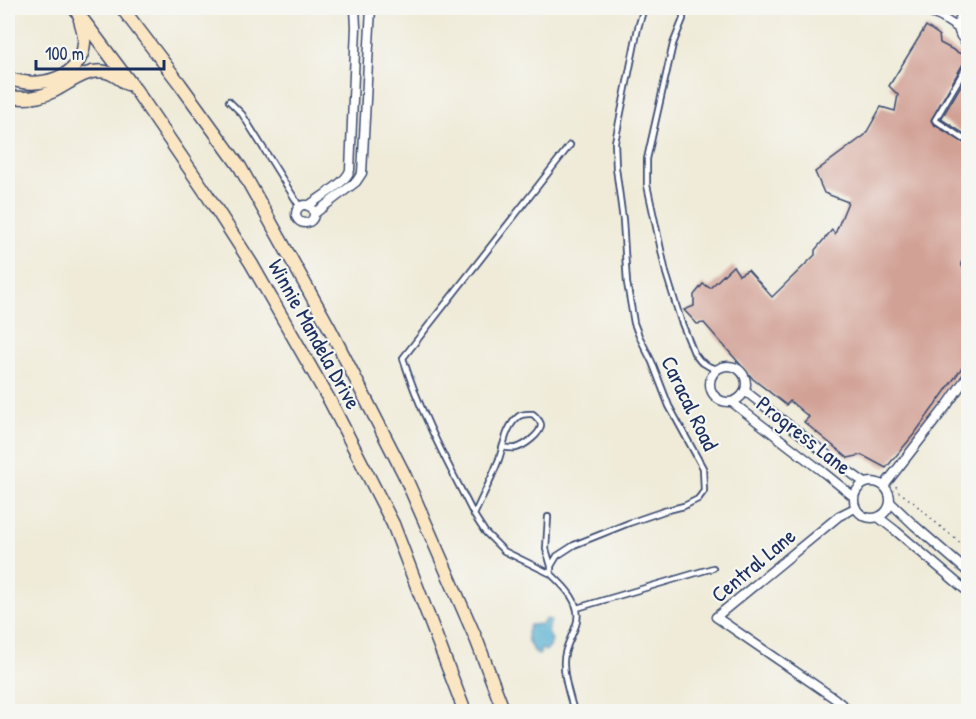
<svg xmlns="http://www.w3.org/2000/svg" width="976" height="719" viewBox="0 0 976 719" font-family="'Patrick Hand',sans-serif">
	<rect width="100%" height="100%" fill="#f6f6f2"/>
	<filter id="ink" filterUnits="userSpaceOnUse"><feTurbulence type="fractalNoise" baseFrequency=".0167" numOctaves="2"/><feDisplacementMap in="SourceGraphic" scale="12" xChannelSelector="R" yChannelSelector="G"/><feConvolveMatrix kernelMatrix="1 2 1 2 8 2 1 2 1" color-interpolation-filters="sRGB"/></filter>
	<filter id="wash" filterUnits="userSpaceOnUse"><feTurbulence type="fractalNoise" baseFrequency=".008" numOctaves="4" result="noise"/><feDisplacementMap in="SourceGraphic" scale="24" xChannelSelector="R" yChannelSelector="G"/><feGaussianBlur stdDeviation="1.35" result="paint"/><feColorMatrix in="noise" values="0 0 0 0 0 0 0 0 0 0 0 0 0 0 0 0 0 1.4 0 .05"/><feComposite in="paint" operator="in"/></filter>
	<g filter="url(#wash)">
		<rect width="100%" height="100%" fill="#efebd8"/>
		<path fill="#52add0" stroke="#366e97" stroke-width="1.5" d="M546,619L551,620L548,632L552,640L550,647L545,651L541,648L540,654L538,655C529,646 523,637 530,625L542,624Z"/>
		<g id="blocks">
			<path fill="#d2a195" d="M926,26L939,35L940,43L961,54L966,50H969V60L964,62L931,120L933,124L969,146V259L963,260L961,263L963,268L969,271V358L915,433L886,468L862,455L848,458L804,422L809,417L790,401L786,405L753,379L704,323L697,324L684,310L694,306V295L703,284L710,288L733,266L739,275L748,270L772,297L815,255V250L832,230L835,234L848,202L824,193L815,172L865,135L881,107L895,111L898,95L889,86Z
				M969,72V137L941,119Z"/>
		</g>
	</g>
	<g filter="url(#ink)">
		<use href="#blocks" fill-opacity="0" stroke="#3b4b70" stroke-width="1.5"/>
		<g fill="none" stroke-linecap="round" stroke-linejoin="round">
			<defs>
				<path id="service" d="M679,8L683,11V19L673,44L647,159V185L666,273L681,321L694,353L700,361L710,367L719,369
					M229,101L242,114L300,207
					M968,142L935,120L968,64
					M502,447C507,448 512,449 516,448C524,446 541,434 541,425C541,421 536,417 533,414C528,414 524,413 519,416C506,426 504,444 499,459C492,478 482,497 474,515L485,532L504,551L551,574
					M474,515C448,464 420,413 403,358L570,145
					M548,517L546,549L551,566
					M577,608L713,568
					M574,712C570,696 563,678 564,661C564,648 572,637 576,625C583,604 565,587 551,574V566L557,556L574,545L629,523L664,511L684,506L698,499L704,491L703,468L669,406L652,362L639,336L634,323L627,283L623,220L616,168L615,142L638,28L643,11L649,8"/>
				<path id="pedestrian" d="M967,264L968,265"/>
				<path id="minor" d="M918,8L941,17L958,28
					M968,8C955,18 955,34 968,44
					M296 214a9 9 0 1 1 18 0a9 9 0 1 1-18 0Z
					M308,206C320,197 346,183 350,170L356,27L355,8
					M314,214L356,182L362,173L371,8
					M710 384a18 18 0 1 1 36 0a18 18 0 1 1-36 0Z
					M745,391L848,471L865,483
					M733,403L823,472L854,497
					M854 500a18 18 0 1 1 36 0a18 18 0 1 1-36 0Z
					M884,486L948,404L968,375
					M890,502L914,525L968,572
					M878,517L896,531L968,592
					M851,712L834,698L716,617L839,516L855,508"/>
				<path id="secondary" d="M74,8L135,89L204,190L251,263L331,403L393,524L465,712
					M122,8L180,84L240,167L330,329L404,474L477,641L504,712
					M8,78C36,90 82,79 84,43C85,35 82,27 80,20
					M8,96C23,100 39,98 54,91C70,83 87,68 106,72C114,74 120,79 127,84"/>
			</defs>
			<use href="#service" stroke="#3b4b70" stroke-width="8"/>
			<use href="#pedestrian" stroke="#3b4b70" stroke-width="10"/>
			<use href="#minor" stroke="#3b4b70" stroke-width="11"/>
			<use href="#secondary" stroke="#3b4b70" stroke-width="15"/>
			<path stroke="#3b4b70" stroke-width="1.5" stroke-dasharray="1.5 4.5" stroke-linecap="butt" d="M896,486L898,491L914,503L943,529L954,537L968,551"/>
			<use href="#service" stroke="#fff" stroke-width="4.5"/>
			<use href="#pedestrian" stroke="#fff" stroke-width="7"/>
			<use href="#minor" stroke="#fff" stroke-width="8"/>
			<use href="#secondary" stroke="#fbe6c4" stroke-width="12"/>
		</g>
	</g>
	<g text-anchor="middle" dominant-baseline="central" stroke-width="4.5" stroke-linejoin="round" paint-order="stroke">
		<g font-size="22" fill="#1b2f5e" stroke="#f6f6f2">
			<text transform="translate(315 334) rotate(61)">Winnie Mandela Drive</text>
			<text transform="translate(690 403) rotate(64)">Caracal Road</text>
			<text transform="translate(804 435) rotate(38)">Progress Lane</text>
			<text transform="translate(753 565) rotate(-40)">Central Lane</text>
		</g>
	</g>
	<rect width="976" height="719" fill="none" stroke="#f6f6f2" stroke-width="30"/>
	<path d="M36 60v9h128v-9" fill="none" stroke="#1b2f5e" stroke-width="3"/>
	<text x="45" y="60" font-size="18" fill="#1b2f5e" stroke="#f6f6f2" stroke-width="4.5" paint-order="stroke">100 m</text>
</svg>
